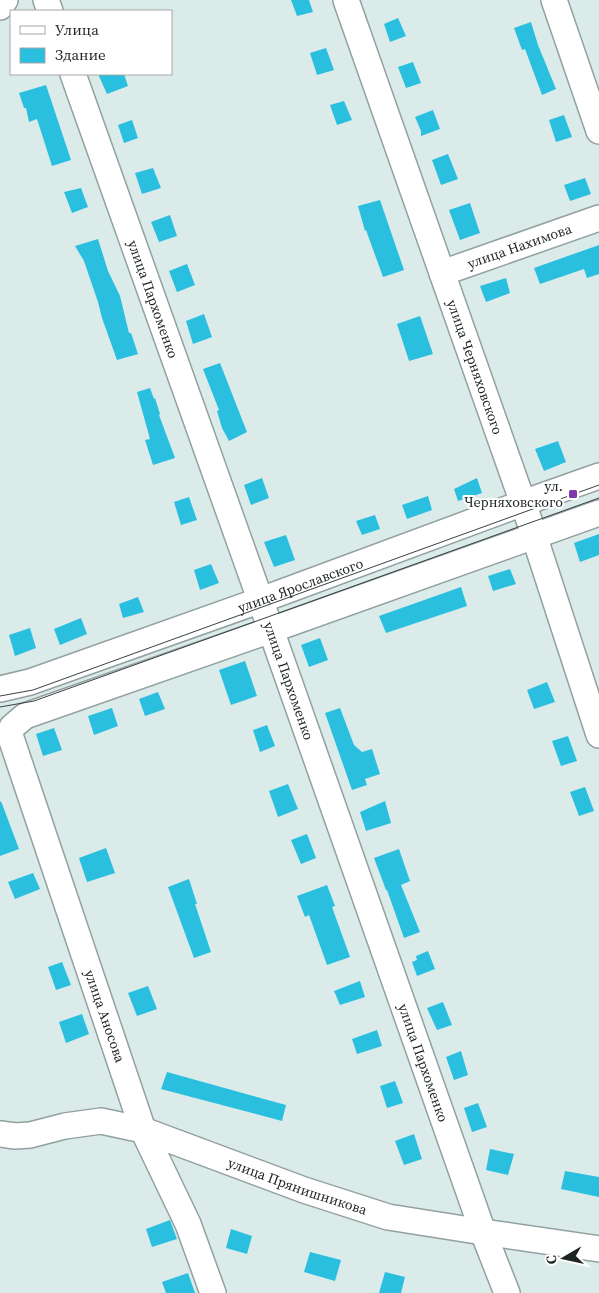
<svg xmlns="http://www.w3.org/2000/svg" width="599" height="1293" viewBox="0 0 599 1293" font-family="'Source Serif 4',serif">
	<rect width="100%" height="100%" fill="#daebea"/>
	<path fill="#2bbfdf" d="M291,0H309L313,12L297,16Z
		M398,18L406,36L390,42L384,24Z
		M531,22L538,45L556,89L542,95L525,49L522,50L514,28Z
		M326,48L334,70L317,75L310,53Z
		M413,62L421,83L406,88L398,67Z
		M98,74H124L128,86L107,94Z
		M46,85L71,160L52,166L37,119L29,122L26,108H24L19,93Z
		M344,101L352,120L337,125L330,105Z
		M433,110L440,129L421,136V131L415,117Z
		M564,115L572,137L556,142L549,120Z
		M132,120L138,138L124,143L118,125Z
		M448,154L458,179L441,185L432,160Z
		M153,168L161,188L142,194L135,173Z
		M585,178L591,194L570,201L564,185Z
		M81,188L88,207L72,213L64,192Z
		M380,200L404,270L383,277L366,230L365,231L358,206Z
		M470,203L480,233L460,240L449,210Z
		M170,215L177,236L159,242L151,222Z
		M98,239L108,271L120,296L129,333H131L138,354L117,360L102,318L98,302L84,261L75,246Z
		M599,245V274L587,278L584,269L540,284L534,268Z
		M187,264L195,285L177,292L169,271Z
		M506,278L510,293L486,302L480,286Z
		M204,314L212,337L193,344L186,321Z
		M420,316L433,354L409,361L397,324Z
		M220,363L247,432L229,441L222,428L217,411L219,410L203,369Z
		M150,388L154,399L155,398L160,414L159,415L175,458L153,465L145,440L150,439L137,392Z
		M558,441L566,462L544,471L535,449Z
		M262,478L269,498L251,505L244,485Z
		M477,478L482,493L458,501L454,489Z
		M428,496L432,510L407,519L402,505Z
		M189,497L197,520L181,525L174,502Z
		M375,515L380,529L362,535L356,521Z
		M599,534V555L580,562L574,543Z
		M286,535L295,560L274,567L264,542Z
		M211,564L219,583L200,590L194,570Z
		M510,569L516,584L493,591L488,576Z
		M461,587L467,606L386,633L379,616Z
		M138,597L144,612L123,618L119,604Z
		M81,618L87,634L60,645L54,629Z
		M30,628L36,648L15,656L9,635Z
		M320,638L328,660L309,667L301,645Z
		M245,661L257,696L231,705L219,670Z
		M547,682L555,702L534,709L527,690Z
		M158,692L165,709L145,716L139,699Z
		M112,708L118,726L94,735L88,716Z
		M340,708L354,745L362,752L372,749L380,774L365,779L367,785L352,790L325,713Z
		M267,725L275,746L260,752L253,730Z
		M54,728L62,750L43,756L36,734Z
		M568,736L577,761L561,766L552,741Z
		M288,784L298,809L278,817L269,791Z
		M585,787L594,811L579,816L570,792Z
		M1,801L19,849L0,856V802Z
		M385,801L391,823L366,831L360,812Z
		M307,834L316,858L301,864L291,840Z
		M106,848L115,873L87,882L79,858Z
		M399,849L410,881L401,885L420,932L404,938L387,890H386L374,858Z
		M33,873L40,889L15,899L8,882Z
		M189,879L197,904H195L211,952L194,958L168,887Z
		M327,885L335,906L332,907L350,957L327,965L309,915L305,917L297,896Z
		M428,951L435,969L417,976L412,962L417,960L416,956Z
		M62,962L71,985L56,990L48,967Z
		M360,981L365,997L340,1005L334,991Z
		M148,986L157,1009L137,1016L128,993Z
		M443,1002L452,1025L437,1030L427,1008Z
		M82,1014L89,1034L66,1043L59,1022Z
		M377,1030L382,1046L357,1054L352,1039Z
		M461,1051L468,1075L454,1080L446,1057Z
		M167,1072L286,1105L282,1121L161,1089Z
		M395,1081L403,1103L387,1108L380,1086Z
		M478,1103L487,1127L472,1132L464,1108Z
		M414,1134L422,1159L404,1165L395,1141Z
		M490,1149L514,1154L508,1175L486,1170Z
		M565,1171L599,1177V1197L561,1189Z
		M170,1220L177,1239L152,1247L146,1229Z
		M231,1229L252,1236L247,1254L226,1248Z
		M310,1252L341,1260L335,1281L304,1272Z
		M385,1272L405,1277L401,1293H379Z
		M188,1273L195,1293H166L162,1282Z"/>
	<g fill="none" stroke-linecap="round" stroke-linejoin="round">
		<defs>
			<g id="minor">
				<path d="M46,0L50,11"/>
				<path id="s1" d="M346,0L530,523L599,735"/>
				<path d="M554,0L599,131"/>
				<path d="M0,7L5,0"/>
				<path id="s2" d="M73,74L271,630L483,1232L507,1293"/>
				<path id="s3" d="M442,273L599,218"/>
				<path id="s4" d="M0,689L30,682L261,600L523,503L599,476"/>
				<path id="s5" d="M0,1134L15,1136L30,1135L65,1126L101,1121L143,1130L304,1190L388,1217L483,1232L599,1249"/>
				<path d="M213,1293L188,1224L143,1130L10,735L12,727L25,716L271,630L599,513"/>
			</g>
		</defs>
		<use href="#minor" stroke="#92a1a0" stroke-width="28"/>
		<use href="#minor" stroke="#fff" stroke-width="25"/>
		<path stroke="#3a4241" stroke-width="1" d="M0,696L33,690L599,485
			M0,707L34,701L599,498"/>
	</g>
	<rect fill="#7f38ab" stroke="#fff" stroke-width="2" x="568" y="489" width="10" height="10" rx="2.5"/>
	<g text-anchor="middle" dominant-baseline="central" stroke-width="4" stroke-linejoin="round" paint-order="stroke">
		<g font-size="14" fill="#1e2423" stroke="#fff">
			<text stroke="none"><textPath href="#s3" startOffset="82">улица Нахимова</textPath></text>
			<text stroke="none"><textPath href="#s2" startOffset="239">улица Пархоменко</textPath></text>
			<text stroke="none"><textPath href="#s1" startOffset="389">улица Черняховского</textPath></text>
			<text stroke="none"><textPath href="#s4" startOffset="318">улица Ярославского</textPath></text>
			<text stroke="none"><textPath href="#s2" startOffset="644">улица Пархоменко</textPath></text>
			<text transform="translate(105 1016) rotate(71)">улица Аносова</text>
			<text stroke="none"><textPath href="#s2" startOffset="1049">улица Пархоменко</textPath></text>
			<text stroke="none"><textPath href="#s5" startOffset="310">улица Прянишникова</textPath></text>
		</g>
		<g font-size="14" fill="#1e2423" stroke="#fff" text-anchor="end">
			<text x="563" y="486">ул.<tspan x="563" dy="16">Черняховского</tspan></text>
		</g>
	</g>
	<rect x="10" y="10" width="162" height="65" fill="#ffffff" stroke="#a5a7a7"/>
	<rect x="20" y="26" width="25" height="8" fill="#ffffff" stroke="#a5a7a7"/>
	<text x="55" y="35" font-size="15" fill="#1e2423">Улица</text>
	<rect x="20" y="48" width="25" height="15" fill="#2bbfdf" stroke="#a5a7a7"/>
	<text x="55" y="60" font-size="15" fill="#1e2423">Здание</text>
	<g transform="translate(564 1258) rotate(261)" stroke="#ffffff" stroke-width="4" paint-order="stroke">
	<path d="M0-4L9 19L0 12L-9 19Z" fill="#1e2423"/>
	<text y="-8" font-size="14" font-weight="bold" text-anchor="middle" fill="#1e2423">С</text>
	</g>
</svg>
